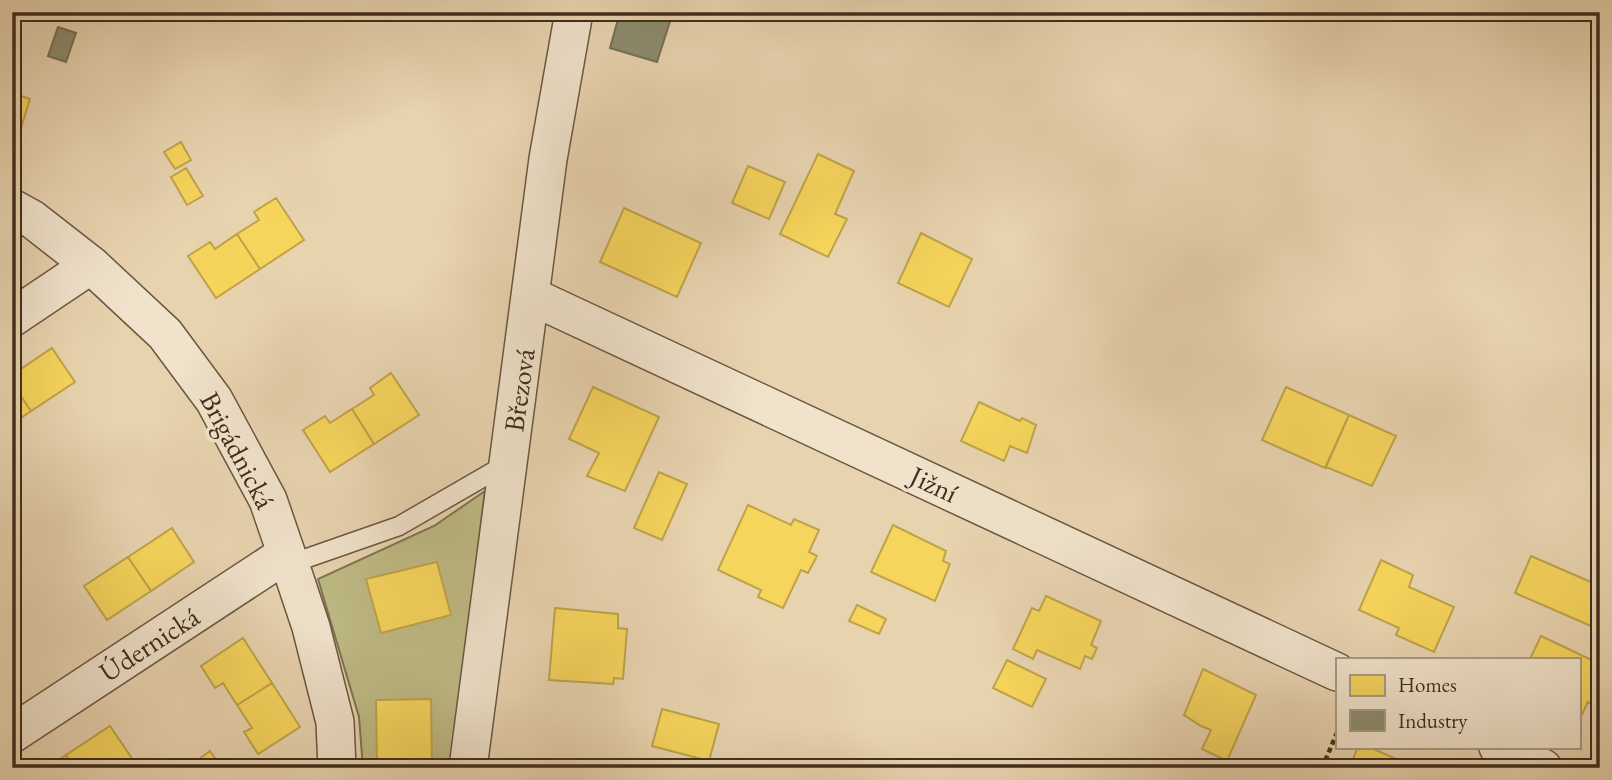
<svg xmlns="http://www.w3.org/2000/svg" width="1612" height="780" viewBox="0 0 1612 780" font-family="'EB Garamond',serif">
	<rect width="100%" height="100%" fill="#e8d3af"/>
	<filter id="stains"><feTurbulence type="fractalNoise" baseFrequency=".00286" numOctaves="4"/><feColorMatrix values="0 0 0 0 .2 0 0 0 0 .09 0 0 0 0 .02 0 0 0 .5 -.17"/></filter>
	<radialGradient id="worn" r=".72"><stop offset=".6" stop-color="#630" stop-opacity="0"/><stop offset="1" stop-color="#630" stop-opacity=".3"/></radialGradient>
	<path fill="#beba85" stroke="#7f7450" stroke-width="2" d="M485,491L451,768H363L359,717L318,579L434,526Z"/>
	<path fill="#f6d55c" stroke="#bfa349" stroke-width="2" d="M12,93L30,99L18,138L12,136Z
		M181,142L191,160L175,169L164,152Z
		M818,154L854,171L835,214L847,219L828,257L780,234Z
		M748,166L785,182L769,219L732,203Z
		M186,168L203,196L187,205L171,177Z
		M276,198L304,240L260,269L237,234L259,220L254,212Z
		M624,208L701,243L677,297L600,262Z
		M921,233L972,259L949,307L898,283Z
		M237,234L260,269L216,298L188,256L210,242L215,249Z
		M52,348L75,382L31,411L12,383V375Z
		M391,373L419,415L374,444L352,409L374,395L370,388Z
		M12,383L31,411L12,424Z
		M593,387L659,417L625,491L587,476L599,453L569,439Z
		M1286,387L1349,415L1325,468L1262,440Z
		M979,402L1020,421L1022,418L1036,425L1027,453L1010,446L1004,461L961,441Z
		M352,409L374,444L330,472L303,430L325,416L330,423Z
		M1349,415L1396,436L1372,486L1326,467Z
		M659,472L687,484L662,540L634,528Z
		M748,505L791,525L794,519L819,530L809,552L817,556L808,573L801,570L783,608L758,597L761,590L718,570Z
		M893,525L946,551L943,561L950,564L935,601L871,572Z
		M172,528L194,562L151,591L128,557Z
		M1531,556L1600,586V630L1515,593Z
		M128,557L151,591L107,620L84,586Z
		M1381,560L1413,575L1409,587L1454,607L1434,652L1396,635L1399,628L1359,610Z
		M437,562L451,615L381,633L366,579Z
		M1046,596L1101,621L1091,645L1097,648L1092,659L1085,656L1080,669L1037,650L1033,659L1013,649L1032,608L1039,611Z
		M857,605L886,619L879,634L849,621Z
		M555,608L618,614V628L627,629L623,679L614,678L613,684L549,680Z
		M1541,636L1598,663L1593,682L1600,686V694L1595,706L1588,702L1579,721V659H1530Z
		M243,638L272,683L237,705L223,683L215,688L201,666Z
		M1007,660L1046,679L1032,707L993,688Z
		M1203,669L1256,695L1227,761L1202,749L1211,730L1201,726L1184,715Z
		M272,683L300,727L258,754L244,732L252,728L237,705Z
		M431,699L432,764L377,765L376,700Z
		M662,709L719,724L709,761L652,746Z
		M110,726L133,760L121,768H74L66,755Z
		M1358,747H1369L1412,766V768H1349Z
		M210,751L222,768H199L195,762Z
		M66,755L74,768H47Z"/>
	<path fill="#8c8c6e" stroke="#757055" stroke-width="2" d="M620,12H673L657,62L610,48Z
		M58,27L76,33L66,62L48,56Z"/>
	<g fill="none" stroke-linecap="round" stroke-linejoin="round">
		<defs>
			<path id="service" d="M290,564L399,526L508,463"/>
			<path id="minor" d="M12,208L32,219L91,265L165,334L214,400L268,500L290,564L311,627L335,722L337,768
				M531,296L1337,672
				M12,318L91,265
				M12,734L286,554
				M1498,747L1543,768
				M468,768L548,159L574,12"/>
		</defs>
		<use href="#service" stroke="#6a5741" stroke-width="21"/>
		<use href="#minor" stroke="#6a5741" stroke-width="40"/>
		<path stroke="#402e1c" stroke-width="4.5" stroke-dasharray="5 3.5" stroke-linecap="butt" d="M1322,768L1337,733"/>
		<use href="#service" stroke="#f0e2cb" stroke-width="18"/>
		<use href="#minor" stroke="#f0e2cb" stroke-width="37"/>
	</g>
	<g text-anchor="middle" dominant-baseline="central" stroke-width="7" stroke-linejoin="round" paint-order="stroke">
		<g font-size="28" fill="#402e1c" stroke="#f0e2cb">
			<text transform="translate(519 390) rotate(-82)">Březová</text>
			<text transform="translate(238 450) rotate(62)">Brigádnická</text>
			<text transform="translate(934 484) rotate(25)">Jižní</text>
			<text transform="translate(149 644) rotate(-33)">Údernická</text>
		</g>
	</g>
	<rect width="1612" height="780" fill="none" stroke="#e8d3af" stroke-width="42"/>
	<rect x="14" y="14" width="1584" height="752" fill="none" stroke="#402e1c" stroke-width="3.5"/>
	<rect x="21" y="21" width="1570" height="738" fill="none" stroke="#402e1c" stroke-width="2"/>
	<rect x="1336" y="658" width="245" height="91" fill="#f0e2cb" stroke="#aa9a85" stroke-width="2"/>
	<rect x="1350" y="675" width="35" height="21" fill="#f6d55c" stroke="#aa9a85" stroke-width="2"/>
	<text x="1398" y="692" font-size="21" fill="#402e1c">Homes</text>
	<rect x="1350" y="710" width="35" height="21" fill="#8c8c6e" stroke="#aa9a85" stroke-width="2"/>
	<text x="1398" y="728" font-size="21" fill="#402e1c">Industry</text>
	<rect width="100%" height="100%" filter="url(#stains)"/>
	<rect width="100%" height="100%" fill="url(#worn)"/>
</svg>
